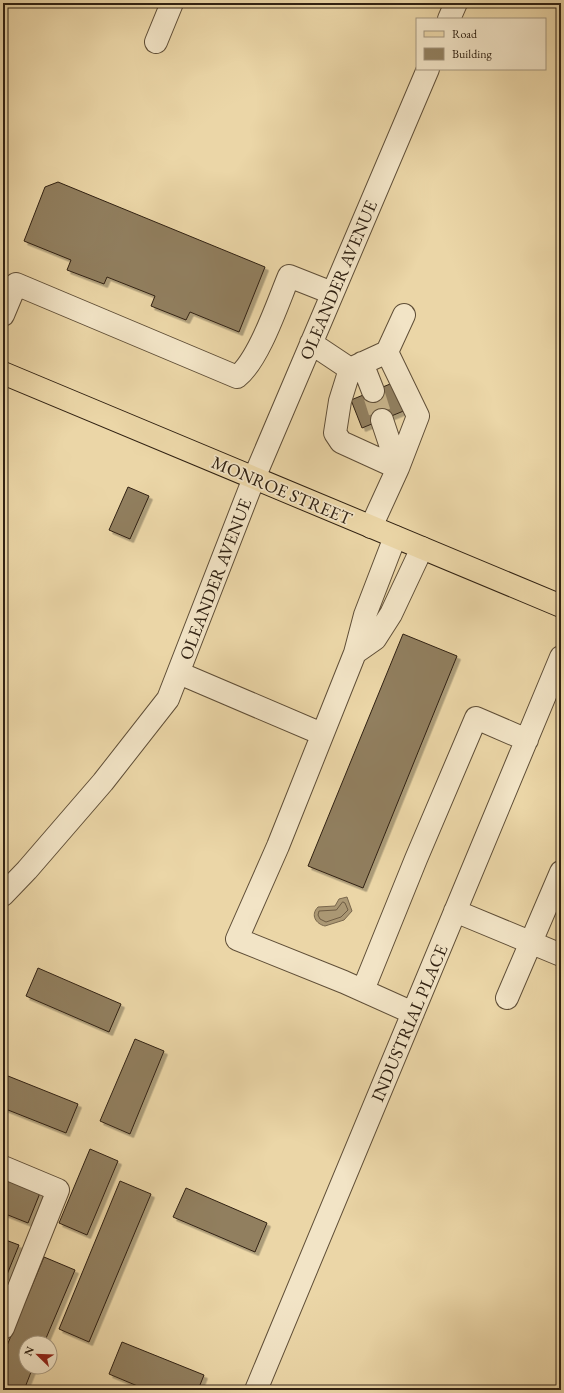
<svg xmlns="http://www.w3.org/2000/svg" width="564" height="1393" viewBox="0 0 564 1393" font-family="'EB Garamond',serif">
	<defs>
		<filter id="shadow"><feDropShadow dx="3.5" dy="3.5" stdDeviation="0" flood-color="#0004"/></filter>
	</defs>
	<rect width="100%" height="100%" fill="#ebd6a7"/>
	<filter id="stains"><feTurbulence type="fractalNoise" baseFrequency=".005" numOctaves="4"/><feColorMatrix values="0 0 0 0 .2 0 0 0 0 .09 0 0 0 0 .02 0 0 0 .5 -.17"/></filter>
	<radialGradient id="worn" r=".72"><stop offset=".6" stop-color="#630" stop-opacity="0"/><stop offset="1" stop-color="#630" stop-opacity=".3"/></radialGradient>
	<path fill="#ab9874" stroke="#7a684d" d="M347,897L352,911L344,920L325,926C316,924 310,915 318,907L335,906L339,899Z"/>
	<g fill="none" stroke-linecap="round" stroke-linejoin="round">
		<path stroke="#6e5c43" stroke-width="1" d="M343,902L345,903L348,910L341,917L326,922L320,919L318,915L319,911L336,910Z"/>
	</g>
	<path fill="#917f5f" stroke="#302112" filter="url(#shadow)" d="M58,182L265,267L239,332L190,312L186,320L151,306L155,296L107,277L104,284L67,270L71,260L24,241L45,187Z
		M395,382L406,410L362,428L351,400Z
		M128,487L149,496L130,539L109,530Z
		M403,634L457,656L363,888L308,866Z
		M38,968L121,1004L109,1032L26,996Z
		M135,1039L164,1051L130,1134L100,1121Z
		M3,1074L78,1104L66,1133L3,1108Z
		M90,1149L118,1161L87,1235L59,1223Z
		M3,1179L40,1193L28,1223L3,1213Z
		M120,1181L151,1194L89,1342L59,1329Z
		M186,1188L267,1223L255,1252L173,1217Z
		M3,1239L19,1245L6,1277L3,1275Z
		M44,1257L75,1270L44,1343H26V1367H33L24,1390H3V1355Z
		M122,1342L204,1375L198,1390H147L109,1374Z"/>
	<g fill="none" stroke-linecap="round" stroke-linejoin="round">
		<path stroke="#c6b289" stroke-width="22" stroke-dasharray="22 11" stroke-linecap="butt" d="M373,391L382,420"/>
		<defs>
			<path id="minor" d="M449,19L456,3
				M156,42L172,3
				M3,315L16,284L237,377C259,360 278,302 289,276L332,293
				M311,343L350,369
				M362,363L373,391
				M382,420L398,468
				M398,468L341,442L335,433L340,401L350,369L387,352L404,315
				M371,527L398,468L418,416L387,352
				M395,537L365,615L355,653L278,846L237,939L344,982L413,1013
				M355,653L375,639L391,614L422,548
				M179,673L322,734
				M3,895L27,870L103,782L168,699L254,478L428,69
				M455,911L561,955
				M363,990L416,859L476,718L527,740
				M507,998L561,872
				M3,1167L58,1190L14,1300L3,1295
				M3,1328L14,1300
				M256,1390L561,657"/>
			<path id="major" d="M3,373L561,606"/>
		</defs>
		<use href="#minor" stroke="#5f4e37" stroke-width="24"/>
		<use href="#major" stroke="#302112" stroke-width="24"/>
		<use href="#minor" stroke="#f2e4c6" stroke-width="22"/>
		<use href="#major" stroke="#ebd6a7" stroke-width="22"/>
	</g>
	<g text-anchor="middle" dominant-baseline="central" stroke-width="3.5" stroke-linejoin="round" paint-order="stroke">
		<g font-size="18" fill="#302112" stroke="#f2e4c6">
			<text transform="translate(338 280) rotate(-67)">OLEANDER AVENUE</text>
			<text transform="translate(282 490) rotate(23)">MONROE STREET</text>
			<text transform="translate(215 579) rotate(-69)">OLEANDER AVENUE</text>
			<text transform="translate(409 1023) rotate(-67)">INDUSTRIAL PLACE</text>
		</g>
	</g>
	<rect width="564" height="1393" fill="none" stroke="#ebd6a7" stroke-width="16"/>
	<rect x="4" y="4" width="556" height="1385" fill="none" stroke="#302112" stroke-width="2"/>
	<rect x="8" y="8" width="548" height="1377" fill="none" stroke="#302112"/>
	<rect x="416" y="18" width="130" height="52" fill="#f2e4c6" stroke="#a4967e"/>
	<rect x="424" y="31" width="20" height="6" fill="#ebd6a7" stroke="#a4967e"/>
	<text x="452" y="38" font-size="12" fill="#302112">Road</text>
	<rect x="424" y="48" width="20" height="12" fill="#917f5f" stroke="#a4967e"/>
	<text x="452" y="58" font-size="12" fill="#302112">Building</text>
	<g transform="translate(38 1355) rotate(293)"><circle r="19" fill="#f2e4c6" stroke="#a4967e"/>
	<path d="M0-3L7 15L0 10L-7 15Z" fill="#8f2418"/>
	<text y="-6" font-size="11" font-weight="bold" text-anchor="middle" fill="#302112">N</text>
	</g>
	<rect width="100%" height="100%" filter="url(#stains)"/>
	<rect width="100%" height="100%" fill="url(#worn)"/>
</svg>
